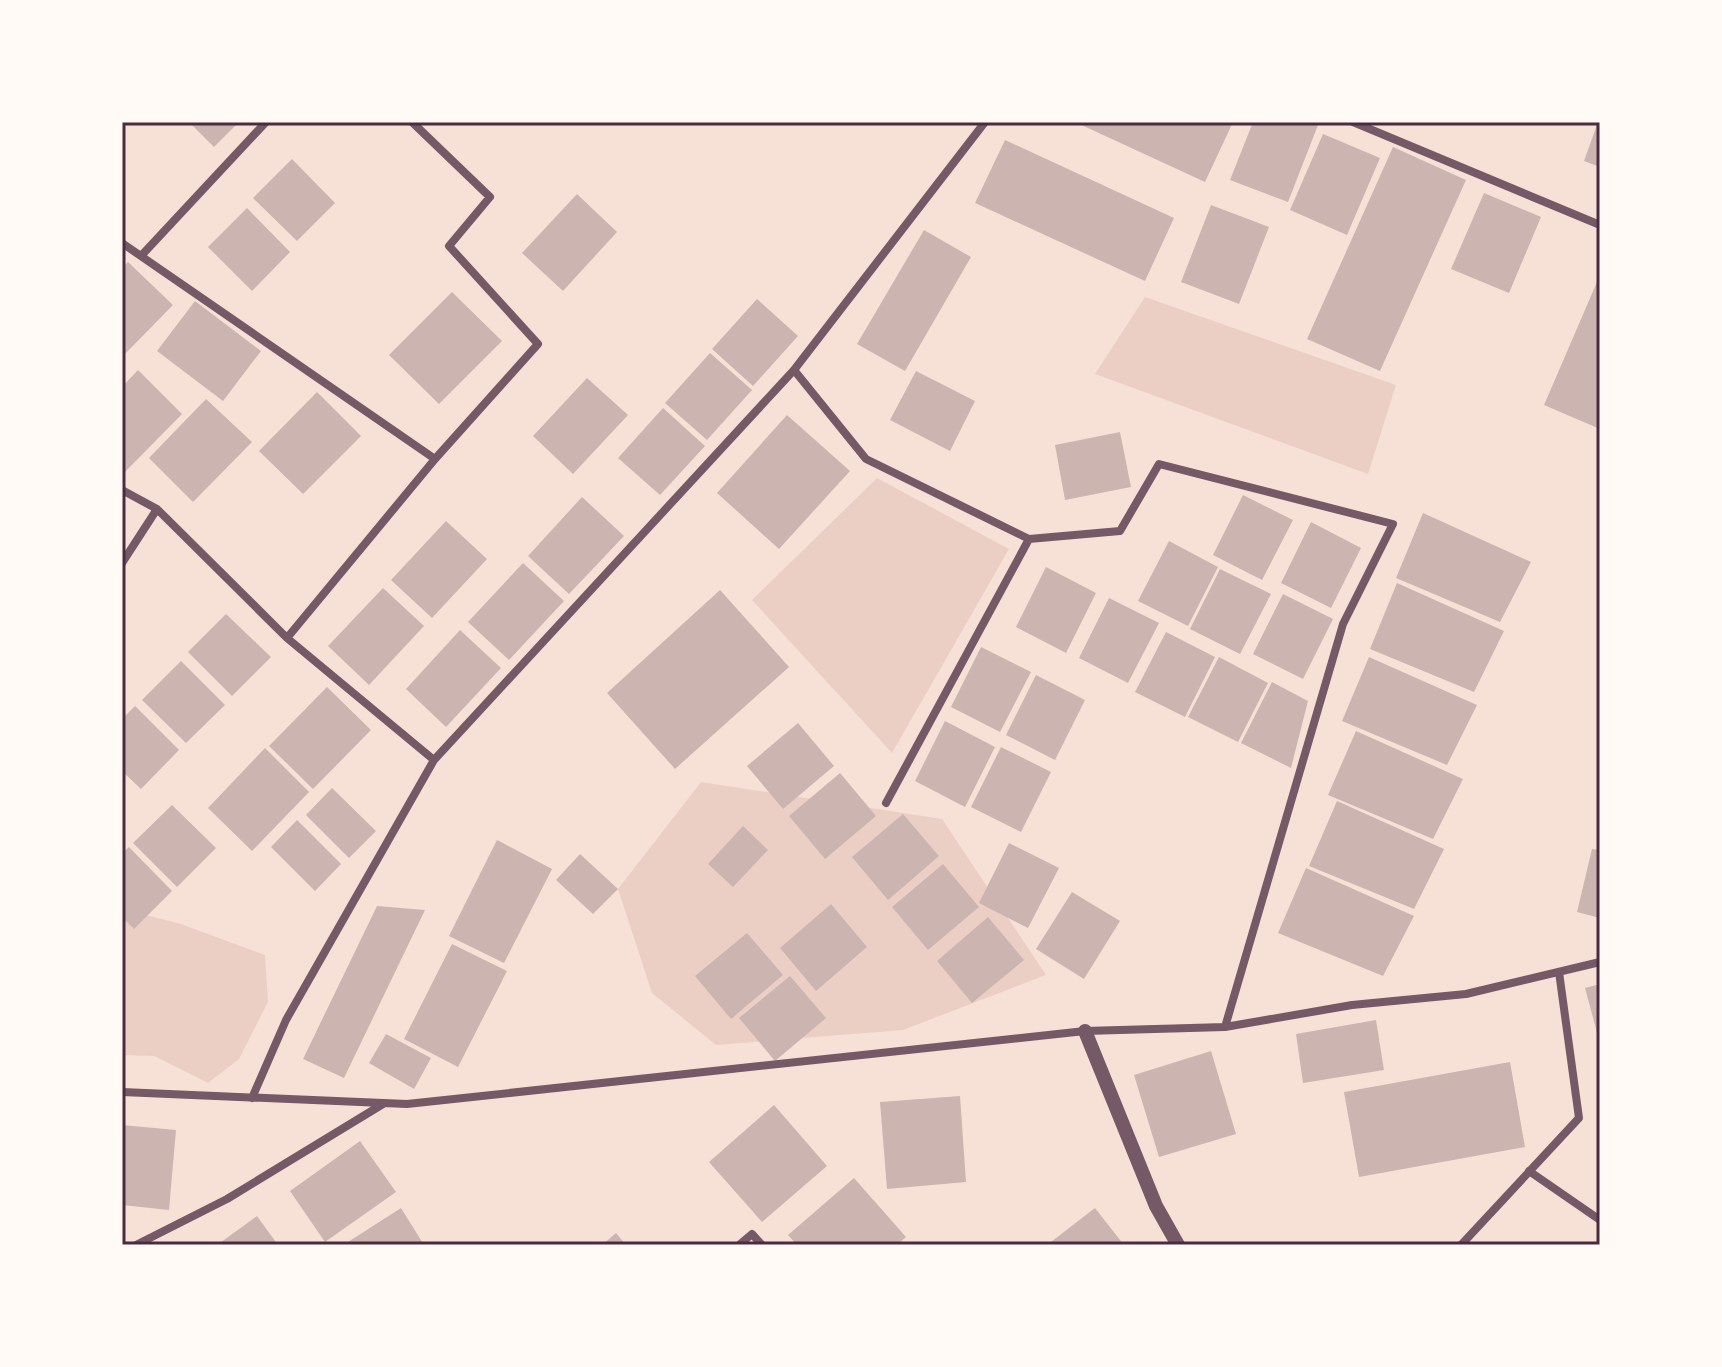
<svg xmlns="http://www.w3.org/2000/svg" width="1722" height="1367" viewBox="0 0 1722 1367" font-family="Ubuntu,sans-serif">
	<rect width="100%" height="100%" fill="#f7e1d7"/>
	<path fill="#ebcfc5" d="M1145,297L1396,385L1368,474L1095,374Z
		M877,478L1009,549L892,753L752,600Z
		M701,782L942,819L1046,975L903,1030L716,1045L652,993L618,889Z
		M122,909L181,924L265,955L268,1002L239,1059L208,1083L154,1056L122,1055Z"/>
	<path fill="#ccb4b1" d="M189,122H239L214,147Z
		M1075,122H1233L1205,182Z
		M1253,122H1310L1318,125L1288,202L1230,180Z
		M1598,122H1600V167L1584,161Z
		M1323,134L1380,158L1347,235L1290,210Z
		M1005,140L1174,218L1145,281L975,203Z
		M1393,147L1466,180L1380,371L1307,339Z
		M292,159L335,203L297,241L253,198Z
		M1484,193L1541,217L1509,293L1451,269Z
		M577,194L617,232L563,291L522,253Z
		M1211,205L1269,227L1239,304L1181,282Z
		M247,208L290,252L252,291L208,247Z
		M924,230L971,257L905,371L857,344Z
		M128,262L173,305L122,357V268Z
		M1600,275V429L1544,405Z
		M452,292L502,341L439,404L389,355Z
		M757,299L798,336L753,386L712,349Z
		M195,301L261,351L223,401L157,351Z
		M710,353L752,390L707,440L665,403Z
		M138,370L182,414L124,473L122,470V387Z
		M916,371L975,401L950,451L890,420Z
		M587,378L628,415L573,474L533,436Z
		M317,392L361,436L303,494L259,451Z
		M206,399L252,442L193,502L149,458Z
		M663,408L705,446L660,495L618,458Z
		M787,415L850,471L779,549L717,493Z
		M1120,432L1131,487L1065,500L1055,445Z
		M1243,495L1293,520L1262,580L1213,555Z
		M582,497L624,536L569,594L528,556Z
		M1423,513L1531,562L1500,622L1396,578Z
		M446,521L487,559L432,618L391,580Z
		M1311,522L1361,548L1331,608L1281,583Z
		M1169,541L1218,567L1188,626L1138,601Z
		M523,563L564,601L509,660L468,622Z
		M1046,567L1096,593L1066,653L1016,627Z
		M1220,569L1271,594L1240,654L1190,629Z
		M1397,583L1504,631L1474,692L1370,649Z
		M383,588L424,626L369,685L328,646Z
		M720,590L789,667L675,769L607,693Z
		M1283,594L1333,619L1303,679L1253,654Z
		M1109,598L1159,623L1128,683L1079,658Z
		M226,614L271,657L232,696L188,652Z
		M460,630L501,668L446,727L406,689Z
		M1166,632L1215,657L1185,717L1135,692Z
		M981,647L1031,672L1000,732L951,707Z
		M1219,657L1268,683L1238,742L1188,717Z
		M1369,657L1477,705L1447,765L1342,721Z
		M181,661L225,705L186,743L142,700Z
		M1036,675L1085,700L1055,760L1006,735Z
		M1272,682L1308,701L1291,768L1241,743Z
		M327,687L371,730L313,789L269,746Z
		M135,706L179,750L141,789L122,771V719Z
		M945,721L995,747L965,807L915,781Z
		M798,723L834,766L783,809L747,766Z
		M1356,731L1463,779L1433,839L1328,795Z
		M1001,747L1051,772L1021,832L971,807Z
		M265,748L309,792L252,851L208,808Z
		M840,773L876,816L825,859L789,816Z
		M332,788L376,831L349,858L306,815Z
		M1337,801L1444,849L1414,909L1309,866Z
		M172,805L216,848L177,887L133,843Z
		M903,814L939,856L888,900L852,857Z
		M297,820L341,864L315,891L271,847Z
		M743,826L768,850L733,887L708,864Z
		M497,840L552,869L504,963L449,936Z
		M1009,843L1059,868L1028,928L979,903Z
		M129,847L172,891L134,929L122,917V853Z
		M1592,849L1600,850V918L1577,912Z
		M580,854L618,889L593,914L556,880Z
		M943,864L979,907L928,950L892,907Z
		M1306,868L1414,916L1383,976L1278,933Z
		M1072,892L1120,921L1084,979L1036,949Z
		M831,904L867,947L816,991L780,948Z
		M377,906L425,910L344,1078L303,1059Z
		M988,917L1024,960L972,1003L937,961Z
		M747,933L783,975L731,1019L695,976Z
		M452,944L507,971L458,1067L404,1039Z
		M790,976L826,1018L775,1061L739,1018Z
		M1600,984V1040H1599L1585,988Z
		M1376,1020L1384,1070L1303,1083L1296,1034Z
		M386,1034L431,1058L414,1089L369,1063Z
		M1211,1051L1236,1134L1159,1157L1134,1075Z
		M1510,1062L1525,1147L1359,1177L1344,1092Z
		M960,1096L966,1182L887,1189L880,1102Z
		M774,1105L827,1166L762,1222L709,1162Z
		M122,1125L176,1130L169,1210L122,1205Z
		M360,1141L396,1192L325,1242L290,1191Z
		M854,1178L906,1237L897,1245H797L788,1235Z
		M401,1208L424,1245H350L348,1242Z
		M1095,1208L1124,1245H1047Z
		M257,1216L278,1245H217Z
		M616,1233L626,1245H602Z"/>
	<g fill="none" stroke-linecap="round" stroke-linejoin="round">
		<path stroke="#755966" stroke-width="8" d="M1353,122L1600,225
			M122,243L435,459
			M141,256L266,122
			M794,370L866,459L1029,539
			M122,490L157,509L287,638L434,760
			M122,563L157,509
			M287,638L435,459L538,344L449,246L490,197L412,122
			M886,803L1029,539L1120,531L1159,464L1393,524L1343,624L1225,1027
			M122,1092L407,1104L1085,1031L1225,1027L1352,1005L1466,994L1600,962
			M252,1098L286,1020L434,760L794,370L985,122
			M1529,1171L1600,1220
			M136,1245L227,1199L383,1104
			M739,1245L752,1234L762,1245
			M1461,1245L1579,1118L1559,972"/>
		<path stroke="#755966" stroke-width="14" d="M1085,1031L1156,1206L1178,1245"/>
	</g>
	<rect width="1722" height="1367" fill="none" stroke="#fffaf5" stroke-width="248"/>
	<rect x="124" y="124" width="1474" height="1119" fill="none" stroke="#4a2c40" stroke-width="3"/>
</svg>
